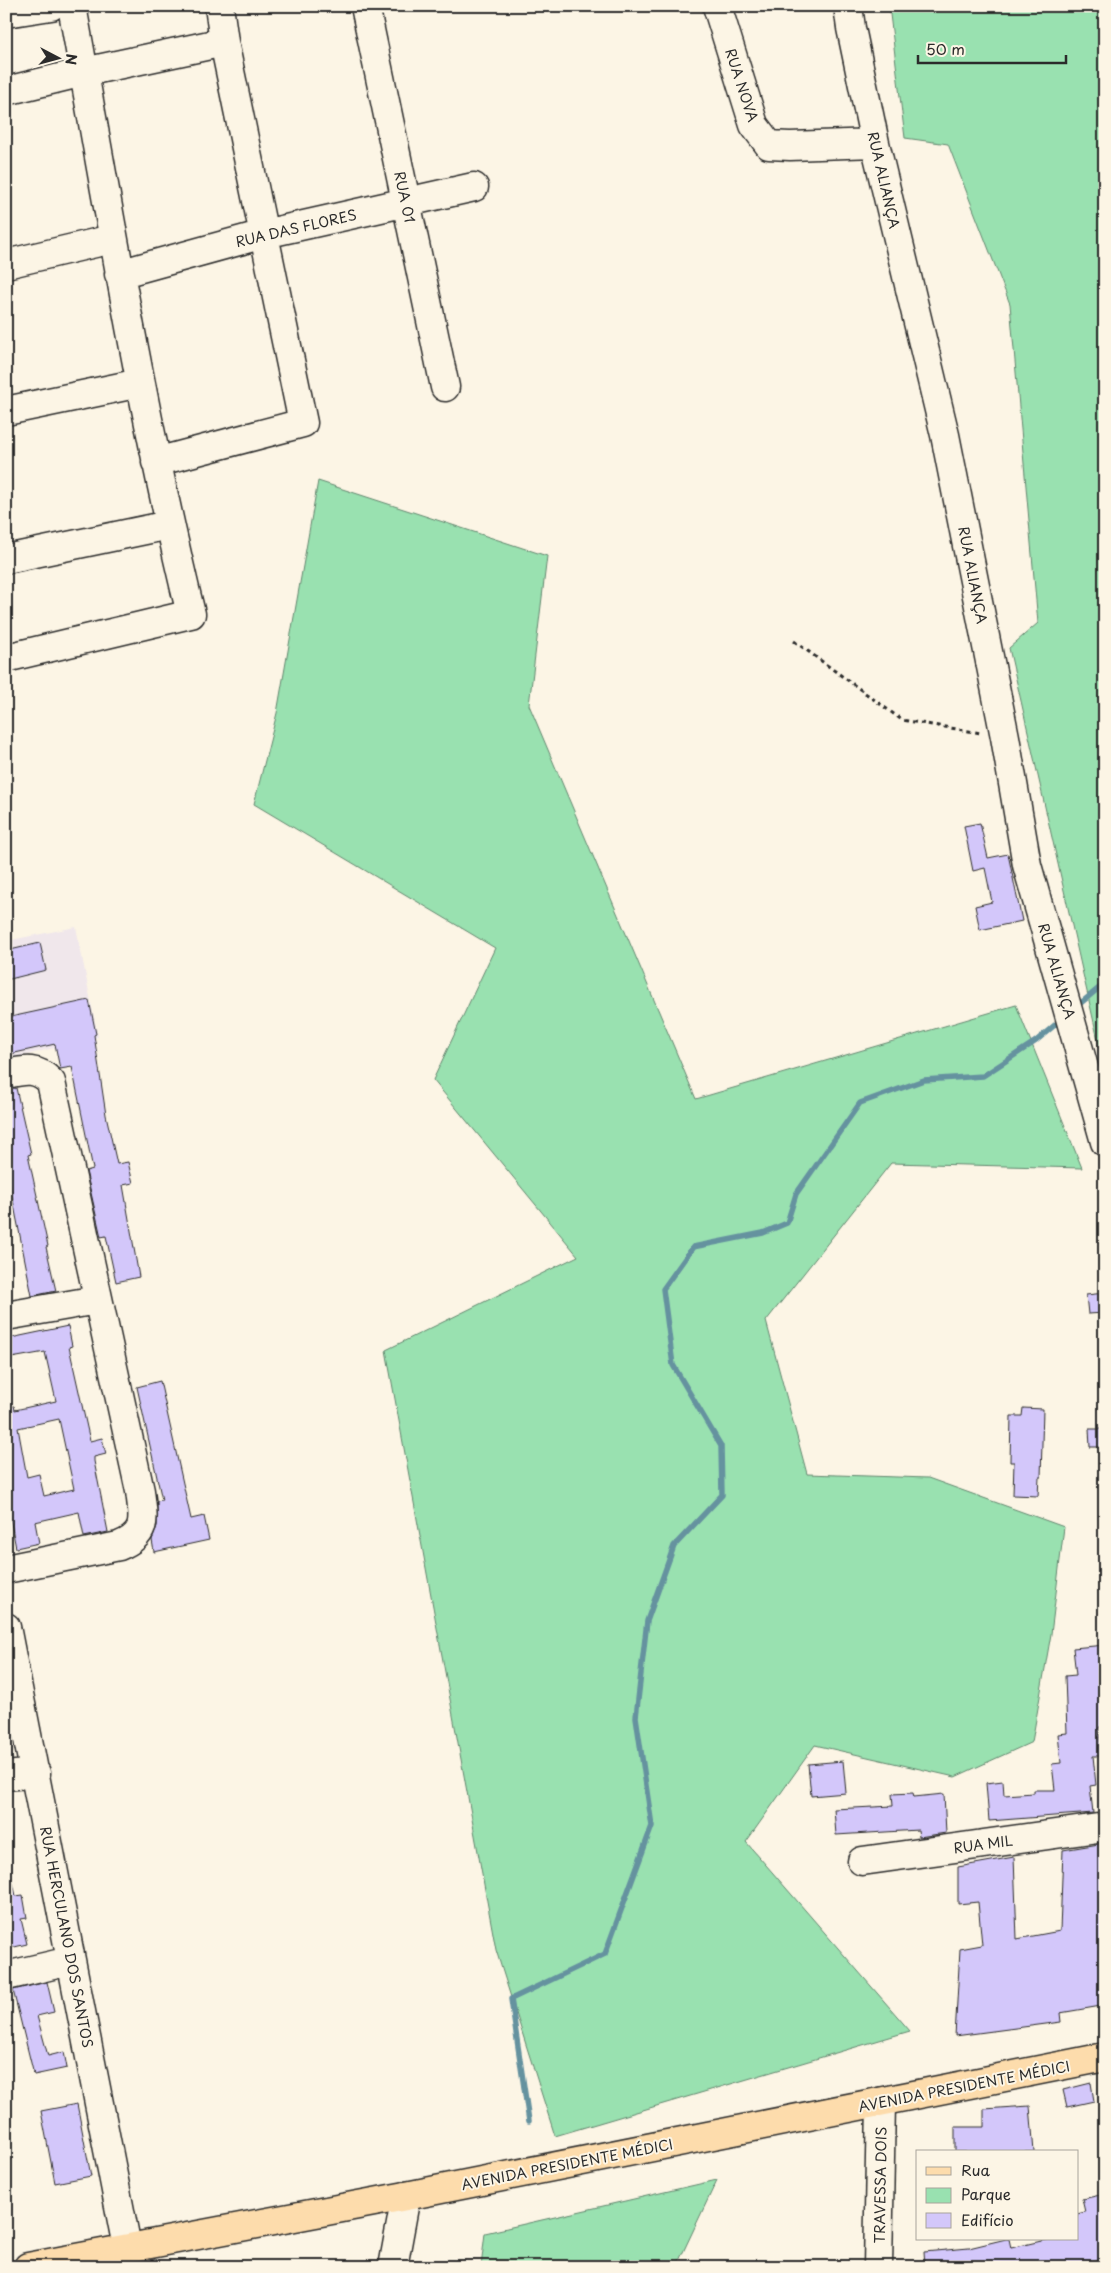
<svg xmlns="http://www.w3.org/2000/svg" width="1111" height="2273" viewBox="0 0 1111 2273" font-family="'Playpen Sans',sans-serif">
	<rect width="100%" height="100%" fill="#fcf5e5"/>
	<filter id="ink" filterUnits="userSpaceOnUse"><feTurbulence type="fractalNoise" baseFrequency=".02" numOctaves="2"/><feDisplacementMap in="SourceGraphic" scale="10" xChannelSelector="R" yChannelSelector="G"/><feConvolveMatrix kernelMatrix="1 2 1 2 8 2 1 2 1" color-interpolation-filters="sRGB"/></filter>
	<g filter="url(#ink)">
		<path fill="#f0e7eb" d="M76,927L98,1037L6,1060V941Z"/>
		<path fill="#99e1b0" stroke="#62866e" d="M889,6H1105V1048L1100,1049L1009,648L1038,623L1010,304L948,144L905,138Z
			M318,481L547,556L529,705L696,1099L1016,1005L1082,1168L891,1163L766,1321L807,1474L928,1478L1064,1527L1051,1634L1032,1742L955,1777L815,1745L746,1842L910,2031L555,2136L496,1950L386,1350L578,1256L433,1080L495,948L254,804L277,713Z
			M717,2180L676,2267H481L485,2233Z"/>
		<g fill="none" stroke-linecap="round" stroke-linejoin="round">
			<path stroke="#65929f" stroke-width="5.5" d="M1076,1007L1105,983
				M529,2121L511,1999L605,1954L652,1826L636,1717L647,1621L674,1546L722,1495L721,1446L673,1365L663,1289L693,1247L763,1233L787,1223L796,1194L860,1103L924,1080L983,1076L1036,1041L1063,1018"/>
		</g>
		<path fill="#d3c7fa" stroke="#2b2b2b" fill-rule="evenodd" d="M980,823L988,858L1008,854L1022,921L980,930L975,906L992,902L985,868L973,871L964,826Z
			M40,943L46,970L6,980V951Z
			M89,1000L96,1034L94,1035L106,1115L117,1164L128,1162L133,1183L123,1185L139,1277L116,1282L106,1236L101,1237L86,1171L93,1169L72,1067L60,1069L55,1044L6,1055V1018Z
			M16,1088L31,1154L28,1155L48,1246L46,1247L56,1291L32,1296L6,1165V1089Z
			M1105,1293V1313L1088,1314L1086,1295Z
			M68,1326L72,1346L69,1347L90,1441L102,1438L106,1454L94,1457V1461L108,1532L84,1537L79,1512L35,1522L39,1543L16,1548L6,1498V1407L14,1406L15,1410L56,1401L45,1352L6,1359V1339ZM59,1419L74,1489L44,1496L39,1474L27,1477L18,1428Z
			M160,1381L191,1519L204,1516L209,1540L154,1552L152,1540L157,1526V1501L162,1500L137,1387Z
			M1023,1408L1043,1409L1041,1477H1039L1038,1496L1013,1495L1014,1462H1010L1011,1416H1022Z
			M1089,1429H1105V1447H1090Z
			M1105,1645V1727H1099L1101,1756H1093L1096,1785L1090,1786L1093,1813L989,1821L986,1783L1003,1781L1004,1795L1034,1793V1790H1055L1052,1764L1061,1763L1058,1734L1067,1733L1065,1676L1076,1675L1073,1648Z
			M843,1761L846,1793L811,1796L808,1764Z
			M913,1793L914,1797L944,1794L946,1833L919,1837L918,1830L836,1835L834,1809L893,1806L892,1794Z
			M1105,1843L1101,2006L1060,2013L1061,2022L955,2036L960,1949L982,1945L978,1902L958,1904V1867L1014,1857L1017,1939L1060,1931L1063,1850Z
			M6,1883H13L16,1896L23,1895L27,1918L21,1919L27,1944L6,1949Z
			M47,1982L54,2012L37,2016L48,2056L64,2052L67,2068L34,2075L13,1990Z
			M1091,2083L1094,2101L1067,2107L1063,2090Z
			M77,2104L91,2176L55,2183L41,2111Z
			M1030,2106L1034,2152H955V2127H984V2109Z
			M1105,2194V2258L1068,2267H925L924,2252L969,2248L1006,2239H1009L1011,2248L1050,2239H1077V2214L1085,2212L1082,2199Z"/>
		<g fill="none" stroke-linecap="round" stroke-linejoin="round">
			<defs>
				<path id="minor" d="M219,6L224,42
					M365,6L445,387
					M717,6L754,125L769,145L790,146L875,143
					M848,6L851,28L875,143L945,435L1005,737L1027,865L1105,1142
					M6,13L51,6
					M6,91L84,72L224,42L303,423L156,462
					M6,264L112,239
					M119,274L264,234L474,187
					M6,411L140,383
					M6,559L169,525
					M6,658L191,614C142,413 109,210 72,6
					M6,1074C25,1070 37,1067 51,1082L140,1491C143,1518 149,1534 119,1546L6,1569
					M6,1316L97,1300
					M6,1627L127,2247
					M6,1776L36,1773
					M862,1861L1105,1827
					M6,1976L70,1961
					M393,2267L406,2196
					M878,2267L881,2102"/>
				<path id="major" d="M28,2267L406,2196L1105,2057"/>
			</defs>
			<use href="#minor" stroke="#2b2b2b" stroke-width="31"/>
			<use href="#major" stroke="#2b2b2b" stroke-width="31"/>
			<path stroke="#2b2b2b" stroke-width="3" stroke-dasharray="4 4" stroke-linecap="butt" d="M794,641L902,720L981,733"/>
			<use href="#minor" stroke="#fcf5e5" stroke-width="28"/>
			<use href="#major" stroke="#fddcac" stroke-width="28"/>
		</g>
	</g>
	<g text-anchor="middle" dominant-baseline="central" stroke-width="4" stroke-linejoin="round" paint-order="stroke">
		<g font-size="14" fill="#2b2b2b" stroke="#fcf5e5">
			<text transform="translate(742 85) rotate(72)">RUA NOVA</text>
			<text transform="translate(884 180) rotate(77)">RUA ALIANÇA</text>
			<text transform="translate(405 197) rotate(78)">RUA 01</text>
			<text transform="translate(296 228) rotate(-13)">RUA DAS FLORES</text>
			<text transform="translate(973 575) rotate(79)">RUA ALIANÇA</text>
			<text transform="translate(1057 971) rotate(74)">RUA ALIANÇA</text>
			<text transform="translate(983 1844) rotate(-8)">RUA MIL</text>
			<text transform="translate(67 1937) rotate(79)">RUA HERCULANO DOS SANTOS</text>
			<text transform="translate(964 2086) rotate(-11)">AVENIDA PRESIDENTE MÉDICI</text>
			<text transform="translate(567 2164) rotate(-11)">AVENIDA PRESIDENTE MÉDICI</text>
			<text transform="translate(880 2185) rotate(-89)">TRAVESSA DOIS</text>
		</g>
	</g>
	<rect width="1111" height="2273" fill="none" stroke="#fcf5e5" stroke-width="25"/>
	<rect x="12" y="12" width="1086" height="2248" fill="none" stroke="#2b2b2b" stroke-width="2" filter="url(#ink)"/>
	<rect x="916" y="2150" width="162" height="90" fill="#fcf5e5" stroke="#a8a49b"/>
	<rect x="926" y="2167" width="25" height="8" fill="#fddcac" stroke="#a8a49b"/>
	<text x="961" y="2176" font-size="15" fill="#2b2b2b">Rua</text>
	<rect x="926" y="2188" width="25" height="15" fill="#99e1b0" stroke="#a8a49b"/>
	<text x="961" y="2200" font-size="15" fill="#2b2b2b">Parque</text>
	<rect x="926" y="2213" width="25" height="15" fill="#d3c7fa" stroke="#a8a49b"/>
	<text x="961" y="2226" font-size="15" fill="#2b2b2b">Edifício</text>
	<g transform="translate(58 58) rotate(96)" stroke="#fcf5e5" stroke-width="4" paint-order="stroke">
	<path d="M0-4L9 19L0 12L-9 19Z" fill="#2b2b2b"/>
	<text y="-8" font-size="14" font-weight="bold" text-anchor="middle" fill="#2b2b2b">N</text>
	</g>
	<path d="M918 55v8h148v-8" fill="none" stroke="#2b2b2b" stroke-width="2.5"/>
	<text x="926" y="55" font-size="15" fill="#2b2b2b" stroke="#fcf5e5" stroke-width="4" paint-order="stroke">50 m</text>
</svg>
